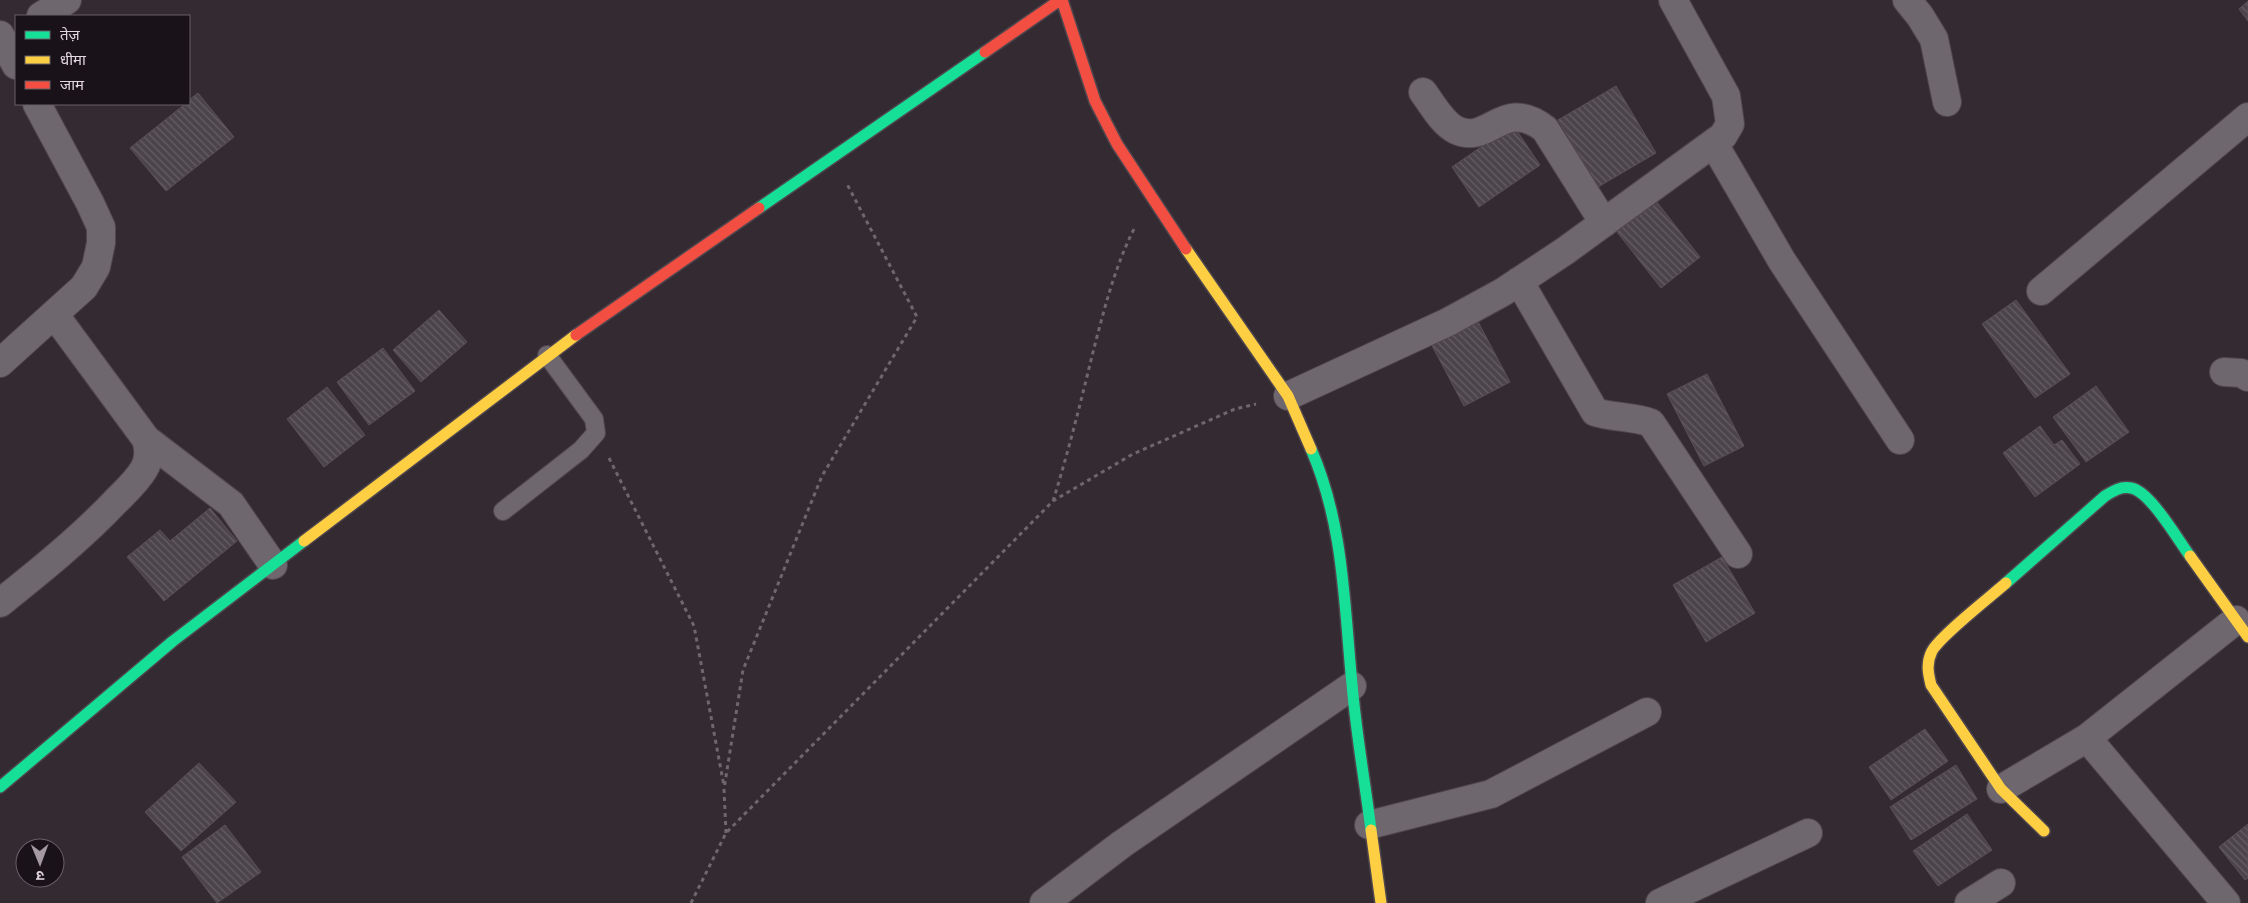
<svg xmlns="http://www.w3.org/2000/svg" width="2248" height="903" viewBox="0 0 2248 903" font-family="'Work Sans','Noto Sans Devanagari',sans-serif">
	<defs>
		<pattern id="building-back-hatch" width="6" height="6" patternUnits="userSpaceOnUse" patternTransform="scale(1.25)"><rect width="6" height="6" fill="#4c444b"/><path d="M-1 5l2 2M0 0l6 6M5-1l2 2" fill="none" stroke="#665e65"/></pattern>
	</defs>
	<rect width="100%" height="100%" fill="#332a32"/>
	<path fill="url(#building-back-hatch)" stroke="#585057" d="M2248,1V21L2239,9Z
		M1616,86L1656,153L1598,187L1558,120Z
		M198,93L234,137L166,191L130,148L185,104H189V100Z
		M1513,125L1540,165L1479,207L1452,167Z
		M1649,192L1700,257L1661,288L1610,223Z
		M2016,300L2070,374L2035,398L1982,324Z
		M439,310L467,342L421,382L393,350Z
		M1475,316L1510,382L1464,406L1429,340Z
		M383,348L415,391L369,425L337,382Z
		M1707,374L1744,446L1704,466L1667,394Z
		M2096,386L2129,432L2086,462L2053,417Z
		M327,387L365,435L324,467L287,419Z
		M2040,426L2054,445L2062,440L2080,464L2035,497L2003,453Z
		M210,508L237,541L164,601L127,557L160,530L170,541Z
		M1722,557L1755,613L1706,642L1673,585Z
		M1925,729L1948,761L1891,800L1869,767Z
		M199,763L236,802L181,851L145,812Z
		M1956,765L1977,799L1911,840L1890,807Z
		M1967,814L1992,850L1938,886L1913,851Z
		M2248,824V878L2245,880L2219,847Z
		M225,825L261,872L217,903L182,857Z"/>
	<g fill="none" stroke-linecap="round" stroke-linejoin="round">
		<defs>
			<path id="lane" d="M503,511L581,450L596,433L594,419L547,355"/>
			<path id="street" d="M1907,0L1920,16L1934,39L1947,102
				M41,16L67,0
				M0,35L16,65
				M1423,92C1432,104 1442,123 1456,130C1490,146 1502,96 1545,129L1604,223
				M1714,144L1782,261L1900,440
				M1519,281L1595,412C1613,418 1633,416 1651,423L1738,554
				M2041,291L2248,117
				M0,363L84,287L96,267L101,243V227L90,203L37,104
				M2224,372L2241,373L2248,377
				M1288,396L1448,322L1503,292L1565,251L1723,136L1730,124L1726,96L1673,0
				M146,439L231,504L273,565
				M0,603C40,571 81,538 116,501C126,491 137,481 144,469C150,459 149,449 146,439L54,314
				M2087,738L2226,903
				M2001,789L2087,738L2236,620
				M1369,825L1491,794L1647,712
				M1044,903L1122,844L1352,686
				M1660,903L1808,833
				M1969,903L2001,883"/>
			<path id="fast" d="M759,208L985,52
				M1311,449C1344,525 1344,603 1352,684C1356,733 1365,782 1371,830
				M2006,583L2105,496C2113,491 2121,486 2131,488C2150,491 2178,540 2190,556
				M0,787L173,641L304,541"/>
			<path id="slow" d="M1186,249L1288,396L1311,449
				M304,541L576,335
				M2190,556L2248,637
				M2006,583C1990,597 1940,636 1932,651C1926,663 1928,673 1931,685L2001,789L2044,831
				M1371,830L1381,903"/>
			<path id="jam" d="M1062,0L1095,101L1117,144L1186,249
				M985,52L1060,0
				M576,335L759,208"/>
		</defs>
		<use href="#lane" stroke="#4f464e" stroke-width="20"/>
		<use href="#street" stroke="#4f464e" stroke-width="30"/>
		<use href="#fast" stroke="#4f464e" stroke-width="14"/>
		<use href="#slow" stroke="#4f464e" stroke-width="14"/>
		<use href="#jam" stroke="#4f464e" stroke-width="14"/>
		<path stroke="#6e676e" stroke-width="3" stroke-dasharray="4 4" stroke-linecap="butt" d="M609,458L694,626L724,786
			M1053,501C1068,453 1080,405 1092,356C1103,314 1114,268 1134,229
			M726,833L724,789L743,670L822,476L917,317L847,184
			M691,903L726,833L1053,501L1133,454L1235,409L1256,404"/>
		<use href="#lane" stroke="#6e676e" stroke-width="18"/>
		<use href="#street" stroke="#6e676e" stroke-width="28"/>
		<use href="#fast" stroke="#16e098" stroke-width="11"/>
		<use href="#slow" stroke="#ffcf43" stroke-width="11"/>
		<use href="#jam" stroke="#f24e42" stroke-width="11"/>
	</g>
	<rect x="15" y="15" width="175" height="90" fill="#191219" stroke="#696069"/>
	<rect x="25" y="31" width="25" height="8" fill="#16e098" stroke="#696069"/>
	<text x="60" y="40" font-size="15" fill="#e2d6e1">तेज़</text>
	<rect x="25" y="56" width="25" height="8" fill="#ffcf43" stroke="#696069"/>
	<text x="60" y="65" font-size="15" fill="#e2d6e1">धीमा</text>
	<rect x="25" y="81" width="25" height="8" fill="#f24e42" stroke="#696069"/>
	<text x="60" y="90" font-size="15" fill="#e2d6e1">जाम</text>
	<g transform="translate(40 863) rotate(179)"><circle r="24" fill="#191219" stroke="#696069"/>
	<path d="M0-4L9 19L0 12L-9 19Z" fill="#a59aa4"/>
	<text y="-8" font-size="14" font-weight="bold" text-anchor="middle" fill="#e2d6e1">उ</text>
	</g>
</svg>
